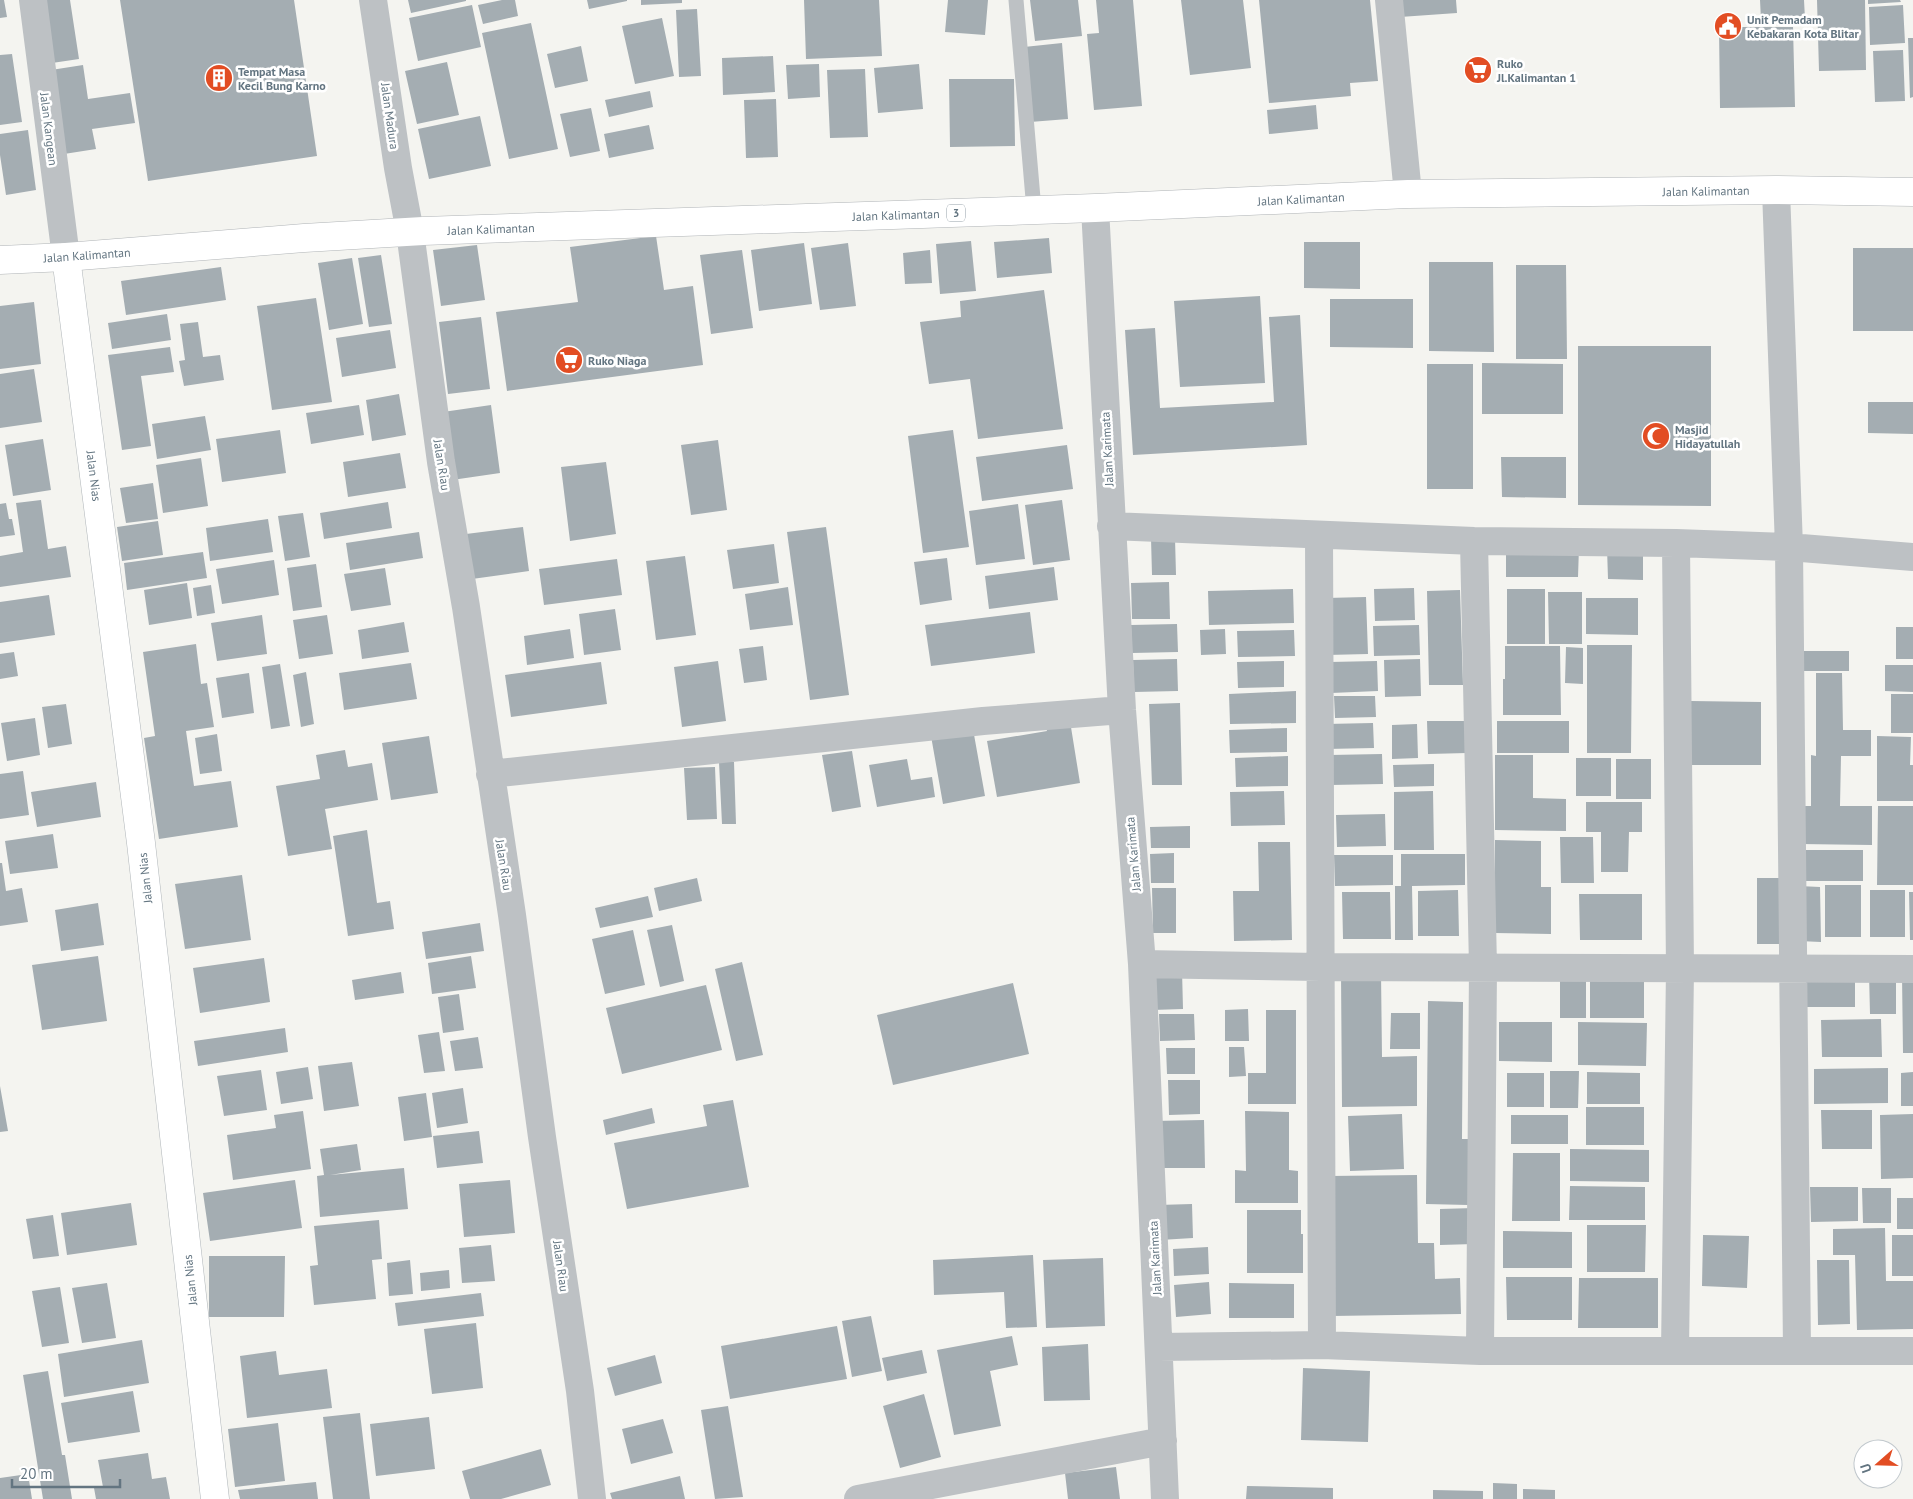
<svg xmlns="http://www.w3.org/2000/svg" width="1913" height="1499" viewBox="0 0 1913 1499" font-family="'PT Sans',sans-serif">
	<rect width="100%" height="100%" fill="#f4f4f0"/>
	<path fill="#a4adb2" d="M0,0H4L7,17L0,18Z
		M42,0H70L79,59L52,63Z
		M120,0H294L317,156L148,181Z
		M408,0H466V1L411,13Z
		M502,0H515L518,16L483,24L478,5Z
		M587,0H627V1L589,9Z
		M641,0H682V3L641,5Z
		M804,0H879L882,56L806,59Z
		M948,0H988L985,35L945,32Z
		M1030,0H1078L1082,36L1035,41Z
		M1096,0H1133L1142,106L1094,110L1087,34L1099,33Z
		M1181,0H1243L1251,68L1190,75Z
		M1259,0H1370L1378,81L1350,83L1351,96L1269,103Z
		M1399,0H1456L1457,13L1400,17Z
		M1760,0H1804L1805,19L1761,20Z
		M1817,0H1865L1866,70L1819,71Z
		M1868,0H1900L1901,2L1868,4Z
		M472,5L481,47L418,61L409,18Z
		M1903,5L1905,43L1870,45L1869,7Z
		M697,9L701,76L679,77L676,10Z
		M662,18L674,76L635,84L622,26Z
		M531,23L558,149L509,159L482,33Z
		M1719,27H1793L1795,107L1720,108Z
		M1908,38H1913V97L1910,98Z
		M1062,43L1068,119L1030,122L1024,47Z
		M581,46L588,81L555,88L547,54Z
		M1903,50L1905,101L1875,102L1873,51Z
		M12,54L22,122L0,125V55Z
		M773,56L775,92L723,95L722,58Z
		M447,62L459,115L417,124L405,71Z
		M819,64L820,97L788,99L786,65Z
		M919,64L923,109L878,113L874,68Z
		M83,65L88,99L130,93L135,123L92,129L96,149L64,154L51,70Z
		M865,69L868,137L830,138L827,70Z
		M949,79H1014L1015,146L950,147Z
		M650,91L653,107L609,117L605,100Z
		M776,99L778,157L746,158L744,100Z
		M1316,105L1318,129L1269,134L1267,110Z
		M591,108L600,151L570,157L560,114Z
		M480,116L491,166L429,179L418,129Z
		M649,125L654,149L609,158L604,134Z
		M28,130L36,190L6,195L0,155V134Z
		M656,236L664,290L693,286L703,365L507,391L496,312L578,302L570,247Z
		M1049,238L1052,273L997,278L994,242Z
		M971,241L976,291L940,294L936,244Z
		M1304,242H1360V289L1304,288Z
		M804,243L812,304L759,311L751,250Z
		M848,243L856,306L820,310L811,248Z
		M477,245L485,300L441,306L433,250Z
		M1853,248H1913V331H1853Z
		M742,250L753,328L711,334L700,255Z
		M930,250L932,283L905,284L903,253Z
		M381,255L392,324L369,327L358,258Z
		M352,258L363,324L329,330L318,263Z
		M1429,262H1493L1494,352L1429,351Z
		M1516,265H1566L1567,359H1516Z
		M221,267L226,300L126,315L121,281Z
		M1044,290L1063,429L978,439L970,379L929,384L920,322L961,317L960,301Z
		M1260,296L1265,383L1180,387L1174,301Z
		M316,298L332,402L272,410L257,306Z
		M1330,299H1413V348L1330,347Z
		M34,302L41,364L0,369V306Z
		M167,314L171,340L112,349L108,323Z
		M1300,315L1307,445L1133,455L1125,330L1155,328L1160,408L1274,402L1269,317Z
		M481,317L490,389L448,394L439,322Z
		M198,322L203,357L220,355L224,380L184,386L179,361L185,360L180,324Z
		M390,330L396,368L342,377L336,338Z
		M1578,346H1711V506L1578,505Z
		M170,347L174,372L141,376L151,446L122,450L108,355Z
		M1482,363L1563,364V414H1482Z
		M1427,364H1473V489H1427Z
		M34,369L42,422L0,428V374Z
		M399,394L406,435L372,441L366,400Z
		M1868,402H1913V434L1868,433Z
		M359,405L364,435L311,444L306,413Z
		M491,405L500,473L452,480L443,412Z
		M205,416L211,450L157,459L152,424Z
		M280,430L286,473L222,482L216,439Z
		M953,430L969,547L923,553L908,436Z
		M43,439L51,490L13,496L5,445Z
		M718,440L727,510L691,515L681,445Z
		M1067,445L1073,489L982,501L976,457Z
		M400,453L406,488L348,497L343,462Z
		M1501,457H1566V498L1502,497Z
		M201,458L208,506L163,513L156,465Z
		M606,462L616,534L570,541L561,467Z
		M153,483L158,519L126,523L120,488Z
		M41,500L48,549L66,546L71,577L0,587V556L23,552L16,503Z
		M1062,500L1070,560L1033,565L1025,505Z
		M388,502L392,528L324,539L320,513Z
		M6,503L9,519H12L15,535L0,537V504Z
		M1018,504L1025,559L976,565L969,511Z
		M303,513L310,557L285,561L278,516Z
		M268,519L273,552L210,561L206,528Z
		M158,521L163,555L122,561L117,527Z
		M523,527L529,571L472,579L466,534Z
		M826,527L849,695L810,700L787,532Z
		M419,532L423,558L350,570L346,543Z
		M1151,538H1175L1176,575H1152Z
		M774,544L779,583L733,589L727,550Z
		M1506,547H1579L1578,577H1506Z
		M1607,548H1643V580L1608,579Z
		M203,552L207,578L127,590L124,563Z
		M685,556L696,635L656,640L646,561Z
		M947,558L952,600L920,605L914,562Z
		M617,559L622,595L544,605L539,569Z
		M274,560L279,595L222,604L216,569Z
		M316,564L322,607L293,611L287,568Z
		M1054,567L1058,600L989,609L985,576Z
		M385,568L391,605L351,611L344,574Z
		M1169,582L1170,619H1132L1131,583Z
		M187,583L192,618L149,625L144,590Z
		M211,585L215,613L197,616L193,588Z
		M788,587L793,625L750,630L745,594Z
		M1414,588L1415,620L1375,621L1374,589Z
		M1293,589L1294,623L1209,625L1208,591Z
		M1507,589H1545V644H1507Z
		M1460,590L1463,685H1429L1427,591Z
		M1548,592H1582V644H1549Z
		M49,595L55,635L0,643V602Z
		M1366,597L1368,654L1327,655L1326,598Z
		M1586,598H1638V635L1586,634Z
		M615,609L621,650L584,655L579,614Z
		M1030,612L1035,653L931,666L925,625Z
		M262,615L267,654L217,661L211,623Z
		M327,615L333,654L299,659L293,620Z
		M404,622L409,652L362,659L358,630Z
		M1177,624L1178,652L1132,653L1131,625Z
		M1419,625L1420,655L1374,656L1373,626Z
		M1896,627H1913V659H1896Z
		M570,629L574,658L527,665L524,636Z
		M1225,629L1226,654L1201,655L1200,630Z
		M1294,630L1295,656L1238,657L1237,631Z
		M196,644L201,684L207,683L214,727L186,731L194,786L231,781L238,827L159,839L144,738L155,736L143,652Z
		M1587,645H1632L1631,753H1587Z
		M763,646L767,680L744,683L739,649Z
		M1505,646H1560L1561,715H1503V679H1505Z
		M1566,647L1583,648V684L1565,683Z
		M1804,651H1849V671H1804Z
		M14,652L18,676L0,679V654Z
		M1177,659L1178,691L1134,692L1133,660Z
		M1420,659L1421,696L1385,697L1384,660Z
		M718,661L726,721L682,727L674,667Z
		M1284,661V687L1238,688L1237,662Z
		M1377,661L1378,691L1331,693L1330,662Z
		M601,662L607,704L511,717L505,675Z
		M411,663L417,699L344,710L339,673Z
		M280,664L290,726L271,729L262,667Z
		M1885,665H1913V692L1885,691Z
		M306,672L314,724L301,727L293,675Z
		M249,673L254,713L222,718L216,678Z
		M1816,673H1842L1843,730H1871V756H1841L1840,806H1872V845L1800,844V806H1811V755L1816,756Z
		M1296,691V723L1230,724L1229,694Z
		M1891,694H1913V733H1891Z
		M1334,696H1375L1376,717L1335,718Z
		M1691,701L1761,702V765H1690Z
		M1180,703L1182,785H1152L1149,704Z
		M66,704L72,744L48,748L42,707Z
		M35,718L40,755L7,761L1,723Z
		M1070,721L1080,783L997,797L987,741L1047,731L1045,725Z
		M1427,721H1466L1467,753L1428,754Z
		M1497,721H1569V753H1497Z
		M1373,723L1374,748L1326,749V724Z
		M1417,724L1418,758L1392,759V725Z
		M1287,728V752L1230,753L1229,730Z
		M973,729L985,796L943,804L931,736Z
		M217,734L222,771L200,774L195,738Z
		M429,736L438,793L391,800L382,743Z
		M1877,736L1911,737L1910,765H1913V801H1877Z
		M345,750L348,767L372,763L378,800L325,809L332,849L288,856L276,786L320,779L316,755Z
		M852,751L861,807L832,812L822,755Z
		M1382,754L1383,784L1331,785L1330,755Z
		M1495,755H1533V798L1566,799V831L1495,830Z
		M1288,756V786L1236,787L1235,758Z
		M1576,758H1611V796H1576Z
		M907,759L911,780L932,777L935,797L877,807L869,765Z
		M1616,759H1651V799H1616Z
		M719,762H734L736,824H722Z
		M1434,764V786L1394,787L1393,765Z
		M715,767L717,819L687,820L684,768Z
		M23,771L29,815L0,819V774Z
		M96,782L101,817L37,827L31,792Z
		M1284,791L1285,825L1231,826L1230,792Z
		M1433,791L1434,850H1394V792Z
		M1586,802H1642V832H1629L1628,872H1601V832H1586Z
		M1878,806H1913V885H1877Z
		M1385,814L1386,846L1337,847L1336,815Z
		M1190,826V848H1151L1150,827Z
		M367,830L377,903L390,901L394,929L348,936L333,836Z
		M53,834L58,868L10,874L5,841Z
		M1560,837H1593L1594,883H1561Z
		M1495,840L1541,841V887H1551V934L1495,933Z
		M1258,842H1290L1292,940L1234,941L1233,891H1259Z
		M1799,850H1863V881H1799Z
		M1174,853V883H1151L1150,854Z
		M1401,854H1465V885L1412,886L1413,940H1395V886H1401Z
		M1334,855H1393V885L1335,886Z
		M0,863H2L6,891L22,888L28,922L0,926Z
		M242,875L251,940L185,949L175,884Z
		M697,878L702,901L659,911L654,888Z
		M1757,878H1788V944H1757Z
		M1825,885H1861V937H1825Z
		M1799,886L1820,887L1821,942L1799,941Z
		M1152,888H1176V933H1153Z
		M1458,890L1459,936H1418V891Z
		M1870,890H1905V937H1870Z
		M1342,892H1390L1391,939H1343Z
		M1909,892H1913V940H1910Z
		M1579,894H1642V940H1580Z
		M648,896L653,917L600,928L595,908Z
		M98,903L104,945L61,951L55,910Z
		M480,923L484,951L426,959L422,932Z
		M672,925L684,981L660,987L647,930Z
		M633,930L645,985L605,994L592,939Z
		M98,956L107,1021L42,1030L32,965Z
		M471,956L476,988L432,994L428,963Z
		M264,958L270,1002L200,1013L193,968Z
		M742,962L763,1055L736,1061L715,969Z
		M1182,970L1183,1009L1152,1010L1151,971Z
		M1590,971L1644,972V1018H1590Z
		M401,972L404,993L355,1000L352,980Z
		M1341,972H1381L1382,1057L1417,1056V1106L1342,1107Z
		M1560,972H1586V1018H1560Z
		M1896,972V1014H1870L1869,973Z
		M1855,973V1007H1807L1806,974Z
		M1902,974H1913V1053H1903Z
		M1013,983L1029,1054L893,1085L877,1015Z
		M706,985L722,1050L622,1074L606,1008Z
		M459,994L464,1030L443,1033L438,997Z
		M1428,1001L1463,1002L1462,1139H1469L1468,1205L1426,1204Z
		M1248,1009L1249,1041H1225V1010Z
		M1266,1010H1296V1104H1248V1073H1266Z
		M1391,1013H1420V1049H1390Z
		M1159,1014H1194L1195,1040L1160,1041Z
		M1881,1019L1882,1057H1822L1821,1020Z
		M1499,1022H1552V1062L1499,1061Z
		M1578,1022L1647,1023L1646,1066L1578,1065Z
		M285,1028L288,1052L198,1066L194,1041Z
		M439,1032L445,1071L424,1073L418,1035Z
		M478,1037L483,1068L455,1071L450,1041Z
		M1229,1047H1244L1246,1076L1229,1077Z
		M1166,1048H1195V1074H1167Z
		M352,1062L359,1106L324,1111L318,1066Z
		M308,1067L313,1099L281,1104L276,1072Z
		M1888,1068V1103L1814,1104V1069Z
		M261,1070L267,1110L224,1116L217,1076Z
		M1550,1071H1579L1578,1108H1550Z
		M1587,1072L1640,1073V1104H1587Z
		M1913,1072V1106H1901V1073Z
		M1507,1073H1544V1107H1507Z
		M1168,1080H1200V1114L1169,1115Z
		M0,1086L8,1131L0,1132Z
		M463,1088L468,1123L437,1128L432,1093Z
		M426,1093L432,1137L404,1141L398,1097Z
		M733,1100L749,1187L627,1209L614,1143L707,1126L703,1105Z
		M1586,1107H1644V1145H1586Z
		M652,1108L655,1123L606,1135L603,1120Z
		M1821,1110H1872V1149H1822Z
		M303,1111L311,1169L233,1180L227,1135L276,1128L274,1115Z
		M1245,1111L1289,1112V1170L1298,1171V1203H1235V1170L1246,1171Z
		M1402,1114L1404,1169L1350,1171L1348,1116Z
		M1913,1114V1178L1881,1179L1880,1115Z
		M1511,1115H1568V1144H1511Z
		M1204,1120L1205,1168H1155L1153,1121Z
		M479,1131L483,1163L437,1168L433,1136Z
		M357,1144L361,1170L330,1175L404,1168L408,1209L320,1217L317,1176L324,1175L320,1149Z
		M1570,1149L1649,1150V1182L1570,1181Z
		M1513,1153H1560V1221H1512Z
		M1417,1175L1418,1243H1434L1435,1279L1460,1278L1461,1314L1332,1316L1329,1176Z
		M295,1180L302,1228L210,1241L203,1193Z
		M510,1180L515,1233L464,1237L459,1184Z
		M1570,1186L1645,1187V1220H1569Z
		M1810,1187H1858V1221L1811,1222Z
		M1862,1188H1891V1223H1863Z
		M1897,1198H1913V1229H1897Z
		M131,1203L137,1245L67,1255L61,1213Z
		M1192,1204L1193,1238L1160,1240L1158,1205Z
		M1474,1208V1244L1440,1245V1209Z
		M1247,1210H1301V1234H1303V1273H1247Z
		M53,1215L59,1256L33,1259L26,1219Z
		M379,1220L382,1259L372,1260L376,1299L314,1305L310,1266L318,1265L314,1226Z
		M1587,1225H1646L1645,1272H1587Z
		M1885,1228L1886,1281H1913V1329L1857,1330L1855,1255H1833V1229Z
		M1503,1231L1572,1232V1268H1503Z
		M1703,1235L1749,1236L1747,1288L1702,1286Z
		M1892,1235H1913V1276H1892Z
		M491,1245L495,1281L462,1283L459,1248Z
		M1208,1247L1209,1274L1174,1276L1173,1249Z
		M1033,1255L1037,1327L1006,1328L1004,1292L934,1295L933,1260Z
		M209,1256H285L284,1317H209Z
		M1103,1258L1105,1326L1046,1328L1043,1260Z
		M410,1260L413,1294L389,1296L387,1263Z
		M1817,1260H1849L1850,1324L1818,1325Z
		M449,1270L450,1288L421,1291L420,1273Z
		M1506,1277H1572V1320H1507Z
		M1579,1278H1658V1328H1578Z
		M1209,1282L1211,1314L1176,1317L1174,1285Z
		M107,1283L116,1338L82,1343L72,1288Z
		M1229,1283L1294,1284V1318H1229Z
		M60,1287L69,1343L42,1347L32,1291Z
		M481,1293L484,1316L398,1326L395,1303Z
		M871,1316L882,1371L852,1377L842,1321Z
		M476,1323L483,1388L432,1394L424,1329Z
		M837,1326L847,1379L730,1399L721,1346Z
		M1012,1336L1018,1365L990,1371L1001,1426L954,1435L937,1350Z
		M142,1340L149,1383L64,1397L58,1354Z
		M1088,1344L1090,1400L1044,1401L1042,1347Z
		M922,1350L927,1373L887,1381L882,1358Z
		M276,1351L279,1375L327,1369L332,1408L247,1418L240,1356Z
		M655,1355L662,1383L615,1396L607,1368Z
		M1303,1368L1370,1371L1368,1442L1301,1440Z
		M48,1371L62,1455H65L72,1499H43L23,1375Z
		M133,1391L140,1432L68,1443L61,1403Z
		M924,1394L941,1457L900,1468L883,1406Z
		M728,1406L743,1497L715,1499L701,1410Z
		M360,1413L370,1499H333L323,1417Z
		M429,1417L435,1469L376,1476L370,1424Z
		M663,1419L673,1453L631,1464L622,1429Z
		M278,1423L285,1481L235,1487L228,1429Z
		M541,1449L551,1485L501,1499H470L462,1471Z
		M148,1453L152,1479L166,1477L170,1499H96L94,1488L103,1487L98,1460Z
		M1116,1467L1120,1499H1068L1065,1473Z
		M28,1474L32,1499H0V1478Z
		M680,1476L685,1499H612L610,1493Z
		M316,1482L318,1499H240L238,1490Z
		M1493,1483L1517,1484V1499H1493Z
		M1247,1486L1333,1488V1499H1246Z
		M1523,1489L1555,1490V1499H1523Z
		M1433,1490L1483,1491V1499H1433Z"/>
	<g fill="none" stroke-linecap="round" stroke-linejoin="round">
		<defs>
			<path id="secondary" d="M66,257L141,843L215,1499"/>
			<path id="highway" d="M0,260L66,257L304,238L423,231L1095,208L1408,194L1776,190L1913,192"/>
		</defs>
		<use href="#secondary" stroke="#afb5b9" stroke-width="29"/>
		<use href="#highway" stroke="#b0b4b7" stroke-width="29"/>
		<path stroke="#bdc1c4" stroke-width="15" d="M1016,0L1034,210"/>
		<path stroke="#bdc1c4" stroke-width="28" d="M33,0L66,257
			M373,0L398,168L410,232L441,462L466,607L512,915L542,1137L580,1391L592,1499
			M1389,0L1408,194
			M1776,190L1789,547L1797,1351
			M1095,208L1122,710L1142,964L1165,1499
			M1111,526L1474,541L1676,543L1789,547L1913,557
			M1319,535L1322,1345
			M1474,541L1483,967L1480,1351
			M490,774L983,721L1122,710
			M1142,964L1321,967L1913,969
			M1159,1347L1322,1345L1480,1351H1913
			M1675,1351L1680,969L1676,543
			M858,1499L1163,1441"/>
		<use href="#secondary" stroke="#fff" stroke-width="28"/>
		<use href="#highway" stroke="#fff" stroke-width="28"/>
	</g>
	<defs>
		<symbol id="civic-disc" viewBox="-11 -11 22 22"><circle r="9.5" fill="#e24d23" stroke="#fff"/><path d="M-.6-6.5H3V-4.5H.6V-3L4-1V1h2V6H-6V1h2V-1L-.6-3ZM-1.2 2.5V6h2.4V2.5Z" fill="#fff"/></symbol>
		<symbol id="supermarket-disc" viewBox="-11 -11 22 22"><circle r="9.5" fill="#e24d23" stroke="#fff"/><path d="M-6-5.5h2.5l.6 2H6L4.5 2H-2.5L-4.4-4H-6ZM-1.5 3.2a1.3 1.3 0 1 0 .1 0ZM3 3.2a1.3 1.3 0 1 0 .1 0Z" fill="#fff"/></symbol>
		<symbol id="building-disc" viewBox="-11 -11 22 22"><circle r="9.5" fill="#e24d23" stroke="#fff"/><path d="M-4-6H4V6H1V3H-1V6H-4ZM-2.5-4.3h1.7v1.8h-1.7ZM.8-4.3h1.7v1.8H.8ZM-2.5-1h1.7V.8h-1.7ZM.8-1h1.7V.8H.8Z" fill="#fff"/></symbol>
		<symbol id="mosque-disc" viewBox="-11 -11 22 22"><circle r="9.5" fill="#e24d23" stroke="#fff"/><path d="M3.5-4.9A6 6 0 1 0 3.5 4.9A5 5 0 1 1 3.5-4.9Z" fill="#fff"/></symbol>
	</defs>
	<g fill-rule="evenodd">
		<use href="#civic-disc" x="1712" y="10" width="32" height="32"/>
		<use href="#supermarket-disc" x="1462" y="54" width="32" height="32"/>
		<use href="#building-disc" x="203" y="62" width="32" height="32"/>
		<use href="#supermarket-disc" x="553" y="344" width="32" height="32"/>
		<use href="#mosque-disc" x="1640" y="420" width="32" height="32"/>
	</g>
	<g text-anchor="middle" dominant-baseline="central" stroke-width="5" stroke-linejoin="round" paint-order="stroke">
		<rect fill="#fff" stroke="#929ea7" stroke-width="1" x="947" y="204.5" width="18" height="17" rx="4"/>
		<g font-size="11" font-weight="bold" fill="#637581">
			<text x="956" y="213">3</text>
		</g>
		<g font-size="12" font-weight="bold" fill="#637581" stroke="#fff" text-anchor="start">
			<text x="1747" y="19">Unit Pemadam<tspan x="1747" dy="14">Kebakaran Kota Blitar</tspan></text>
			<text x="1497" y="63">Ruko<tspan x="1497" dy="14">Jl.Kalimantan 1</tspan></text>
			<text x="238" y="71">Tempat Masa<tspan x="238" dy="14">Kecil Bung Karno</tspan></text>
			<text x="588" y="360">Ruko Niaga</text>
			<text x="1675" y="429">Masjid<tspan x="1675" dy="14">Hidayatullah</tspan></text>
		</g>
		<g font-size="12" fill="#637581" stroke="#fff">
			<text transform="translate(390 116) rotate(82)">Jalan Madura</text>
			<text transform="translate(49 129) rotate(83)">Jalan Kangean</text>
			<text transform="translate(1706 191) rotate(-1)">Jalan Kalimantan</text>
			<text transform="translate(1301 199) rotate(-3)">Jalan Kalimantan</text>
			<text transform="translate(896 215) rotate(-2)">Jalan Kalimantan</text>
			<text transform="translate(491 229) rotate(-2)">Jalan Kalimantan</text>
			<text transform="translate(87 255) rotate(-4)">Jalan Kalimantan</text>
			<text transform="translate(1107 449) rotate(-93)">Jalan Karimata</text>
			<text transform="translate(442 465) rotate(81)">Jalan Riau</text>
			<text transform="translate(94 476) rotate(83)">Jalan Nias</text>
			<text transform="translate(1133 854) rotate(-95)">Jalan Karimata</text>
			<text transform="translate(504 865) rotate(81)">Jalan Riau</text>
			<text transform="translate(145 878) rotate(-96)">Jalan Nias</text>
			<text transform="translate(1155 1258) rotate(-93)">Jalan Karimata</text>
			<text transform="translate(561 1266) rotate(82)">Jalan Riau</text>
			<text transform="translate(190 1280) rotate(-96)">Jalan Nias</text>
		</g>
	</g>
	<g transform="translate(1878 1464) rotate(250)"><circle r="24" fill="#ffffff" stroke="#c1c8cd"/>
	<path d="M0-4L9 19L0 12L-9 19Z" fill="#e24d23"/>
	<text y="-8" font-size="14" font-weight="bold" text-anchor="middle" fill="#637581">U</text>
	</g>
	<path d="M12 1479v8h108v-8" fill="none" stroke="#637581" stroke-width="2.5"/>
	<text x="20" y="1479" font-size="15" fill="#637581" stroke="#ffffff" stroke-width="4" paint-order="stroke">20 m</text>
</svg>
